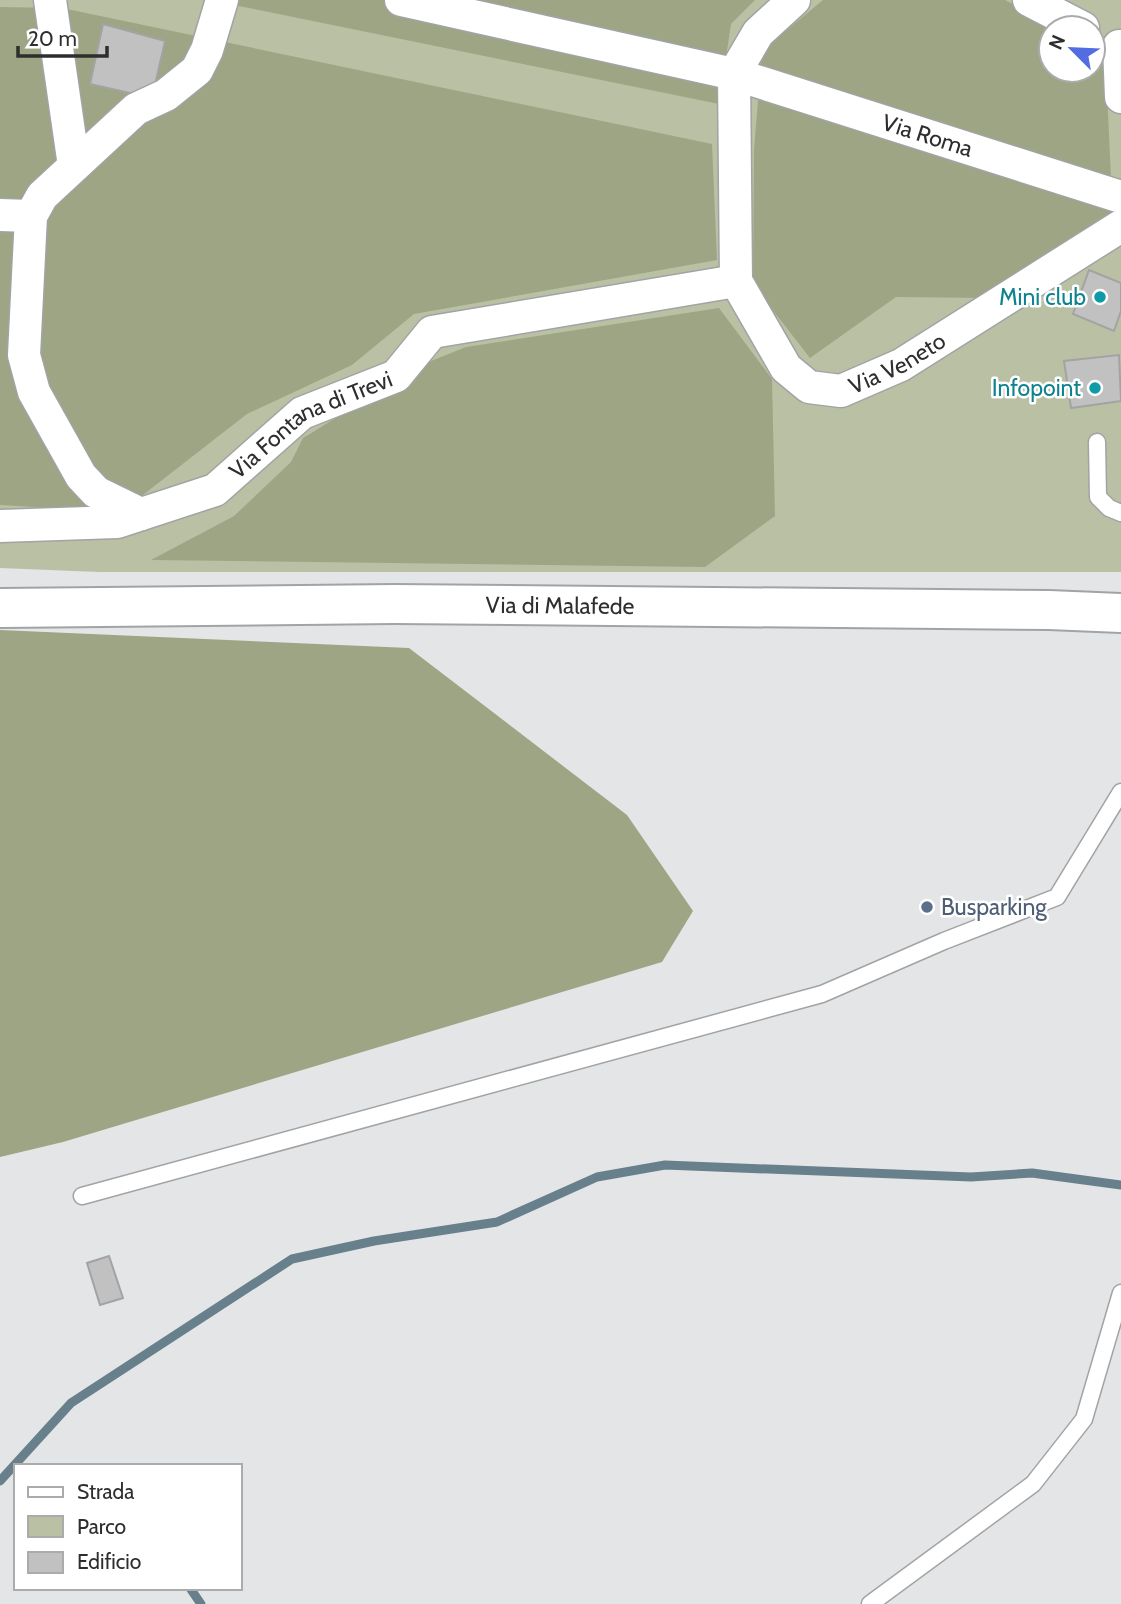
<svg xmlns="http://www.w3.org/2000/svg" width="1121" height="1604" viewBox="0 0 1121 1604" font-family="Cabin,sans-serif">
	<rect width="100%" height="100%" fill="#e4e5e6"/>
	<path fill="#bac0a3" fill-rule="evenodd" d="M0,0H1121V572H99L0,568ZM1051,28H1093V70H1051Z"/>
	<path fill="#9ea585" d="M210,0H755L731,24L719,104Z
		M823,0H1005L1062,28H1051V70H1093V43L1105,49L1113,221L987,298L896,297L810,358L753,285L754,150L762,51Z
		M0,7L62,8L712,144L717,260L414,314L352,365L247,414L121,512L0,505Z
		M719,308L772,379L775,516L705,567L151,560L234,516L291,462L303,438L426,363L466,347Z
		M0,630L409,648L627,815L693,911L662,962L63,1142L0,1157Z"/>
	<g fill="none" stroke-linecap="round" stroke-linejoin="round">
		<path stroke="#67808b" stroke-width="9" d="M0,1481L71,1403L292,1259L374,1241L497,1222L597,1177L665,1165L971,1177L1032,1173L1121,1185
			M190,1588L201,1604"/>
	</g>
	<path fill="#c2c1c2" stroke="#a4a3a4" stroke-width="2" d="M103,24L165,41L152,98L90,84Z
		M1089,270L1121,283V311L1114,331L1073,314Z
		M1119,355L1121,401L1071,408L1064,361Z
		M109,1256L123,1298L100,1305L87,1263Z"/>
	<g fill="none" stroke-linecap="round" stroke-linejoin="round">
		<defs>
			<path id="service" d="M1097,442L1098,497L1109,508L1121,513
				M82,1196L822,994L944,941L1057,897L1121,792
				M870,1604L1033,1484L1084,1419L1121,1293"/>
			<g id="minor">
				<path d="M50,0L74,166"/>
				<path id="s1" d="M401,0L734,74L1121,197"/>
				<path d="M1029,0L1083,28"/>
				<path d="M1119,46L1121,97"/>
				<path id="s2" d="M734,74L736,281L786,368L809,387L841,391L901,365L1121,226"/>
				<path d="M734,74L758,33L794,0"/>
				<path d="M0,215L31,216"/>
				<path d="M141,514L96,492L81,476L34,392L24,355L31,216L42,196L136,109L166,95L197,70L207,50L222,0"/>
				<path id="s3" d="M0,526L117,522L215,490L302,413L396,376L432,332L736,281"/>
			</g>
			<g id="tertiary">
				<path id="s4" d="M0,608L395,604L1049,610L1121,613"/>
			</g>
		</defs>
		<use href="#service" stroke="#a2a3a4" stroke-width="19"/>
		<use href="#minor" stroke="#a2a3a4" stroke-width="35"/>
		<use href="#tertiary" stroke="#a2a3a4" stroke-width="42"/>
		<use href="#service" stroke="#fff" stroke-width="16"/>
		<use href="#minor" stroke="#fff" stroke-width="32"/>
		<use href="#tertiary" stroke="#fff" stroke-width="38"/>
	</g>
	<g fill="#0f9aa8" stroke="#fff" stroke-width="2.5">
		<circle cx="1100" cy="297" r="7"/>
		<circle cx="1095" cy="388" r="7"/>
	</g>
	<circle fill="#5c6f8a" stroke="#fff" stroke-width="2.5" cx="927" cy="907" r="7"/>
	<g text-anchor="middle" dominant-baseline="central" stroke-width="5" stroke-linejoin="round" paint-order="stroke">
		<g font-size="23" fill="#2e2e2e" stroke="#fff">
			<text stroke="none"><textPath href="#s1" startOffset="544">Via Roma</textPath></text>
			<text stroke="none"><textPath href="#s2" startOffset="432">Via Veneto</textPath></text>
			<text stroke="none"><textPath href="#s3" startOffset="338">Via Fontana di Trevi</textPath></text>
			<text stroke="none"><textPath href="#s4" startOffset="560">Via di Malafede</textPath></text>
		</g>
		<g font-size="23" fill="#0d838f" stroke="#fff" text-anchor="end">
			<text x="1086" y="297">Mini club</text>
			<text x="1081" y="388">Infopoint</text>
		</g>
		<g font-size="23" fill="#4e5e75" stroke="#fff" text-anchor="start">
			<text x="941" y="907">Busparking</text>
		</g>
	</g>
	<rect x="14" y="1464" width="228" height="126" fill="#ffffff" stroke="#ababab" stroke-width="2"/>
	<rect x="28" y="1487" width="35" height="10" fill="#ffffff" stroke="#ababab" stroke-width="2"/>
	<text x="77" y="1499" font-size="21" fill="#2e2e2e">Strada</text>
	<rect x="28" y="1516" width="35" height="21" fill="#bac0a3" stroke="#ababab" stroke-width="2"/>
	<text x="77" y="1534" font-size="21" fill="#2e2e2e">Parco</text>
	<rect x="28" y="1552" width="35" height="21" fill="#c2c1c2" stroke="#ababab" stroke-width="2"/>
	<text x="77" y="1569" font-size="21" fill="#2e2e2e">Edificio</text>
	<g transform="translate(1072 49) rotate(294)"><circle r="33" fill="#ffffff" stroke="#ababab" stroke-width="2"/>
	<path d="M0-5L12 26L0 18L-12 26Z" fill="#546ce2"/>
	<text y="-10" font-size="19" font-weight="bold" text-anchor="middle" fill="#2e2e2e">N</text>
	</g>
	<path d="M18 46v10h89v-10" fill="none" stroke="#2e2e2e" stroke-width="3.5"/>
	<text x="28" y="46" font-size="21" fill="#2e2e2e" stroke="#ffffff" stroke-width="5" paint-order="stroke">20 m</text>
</svg>
